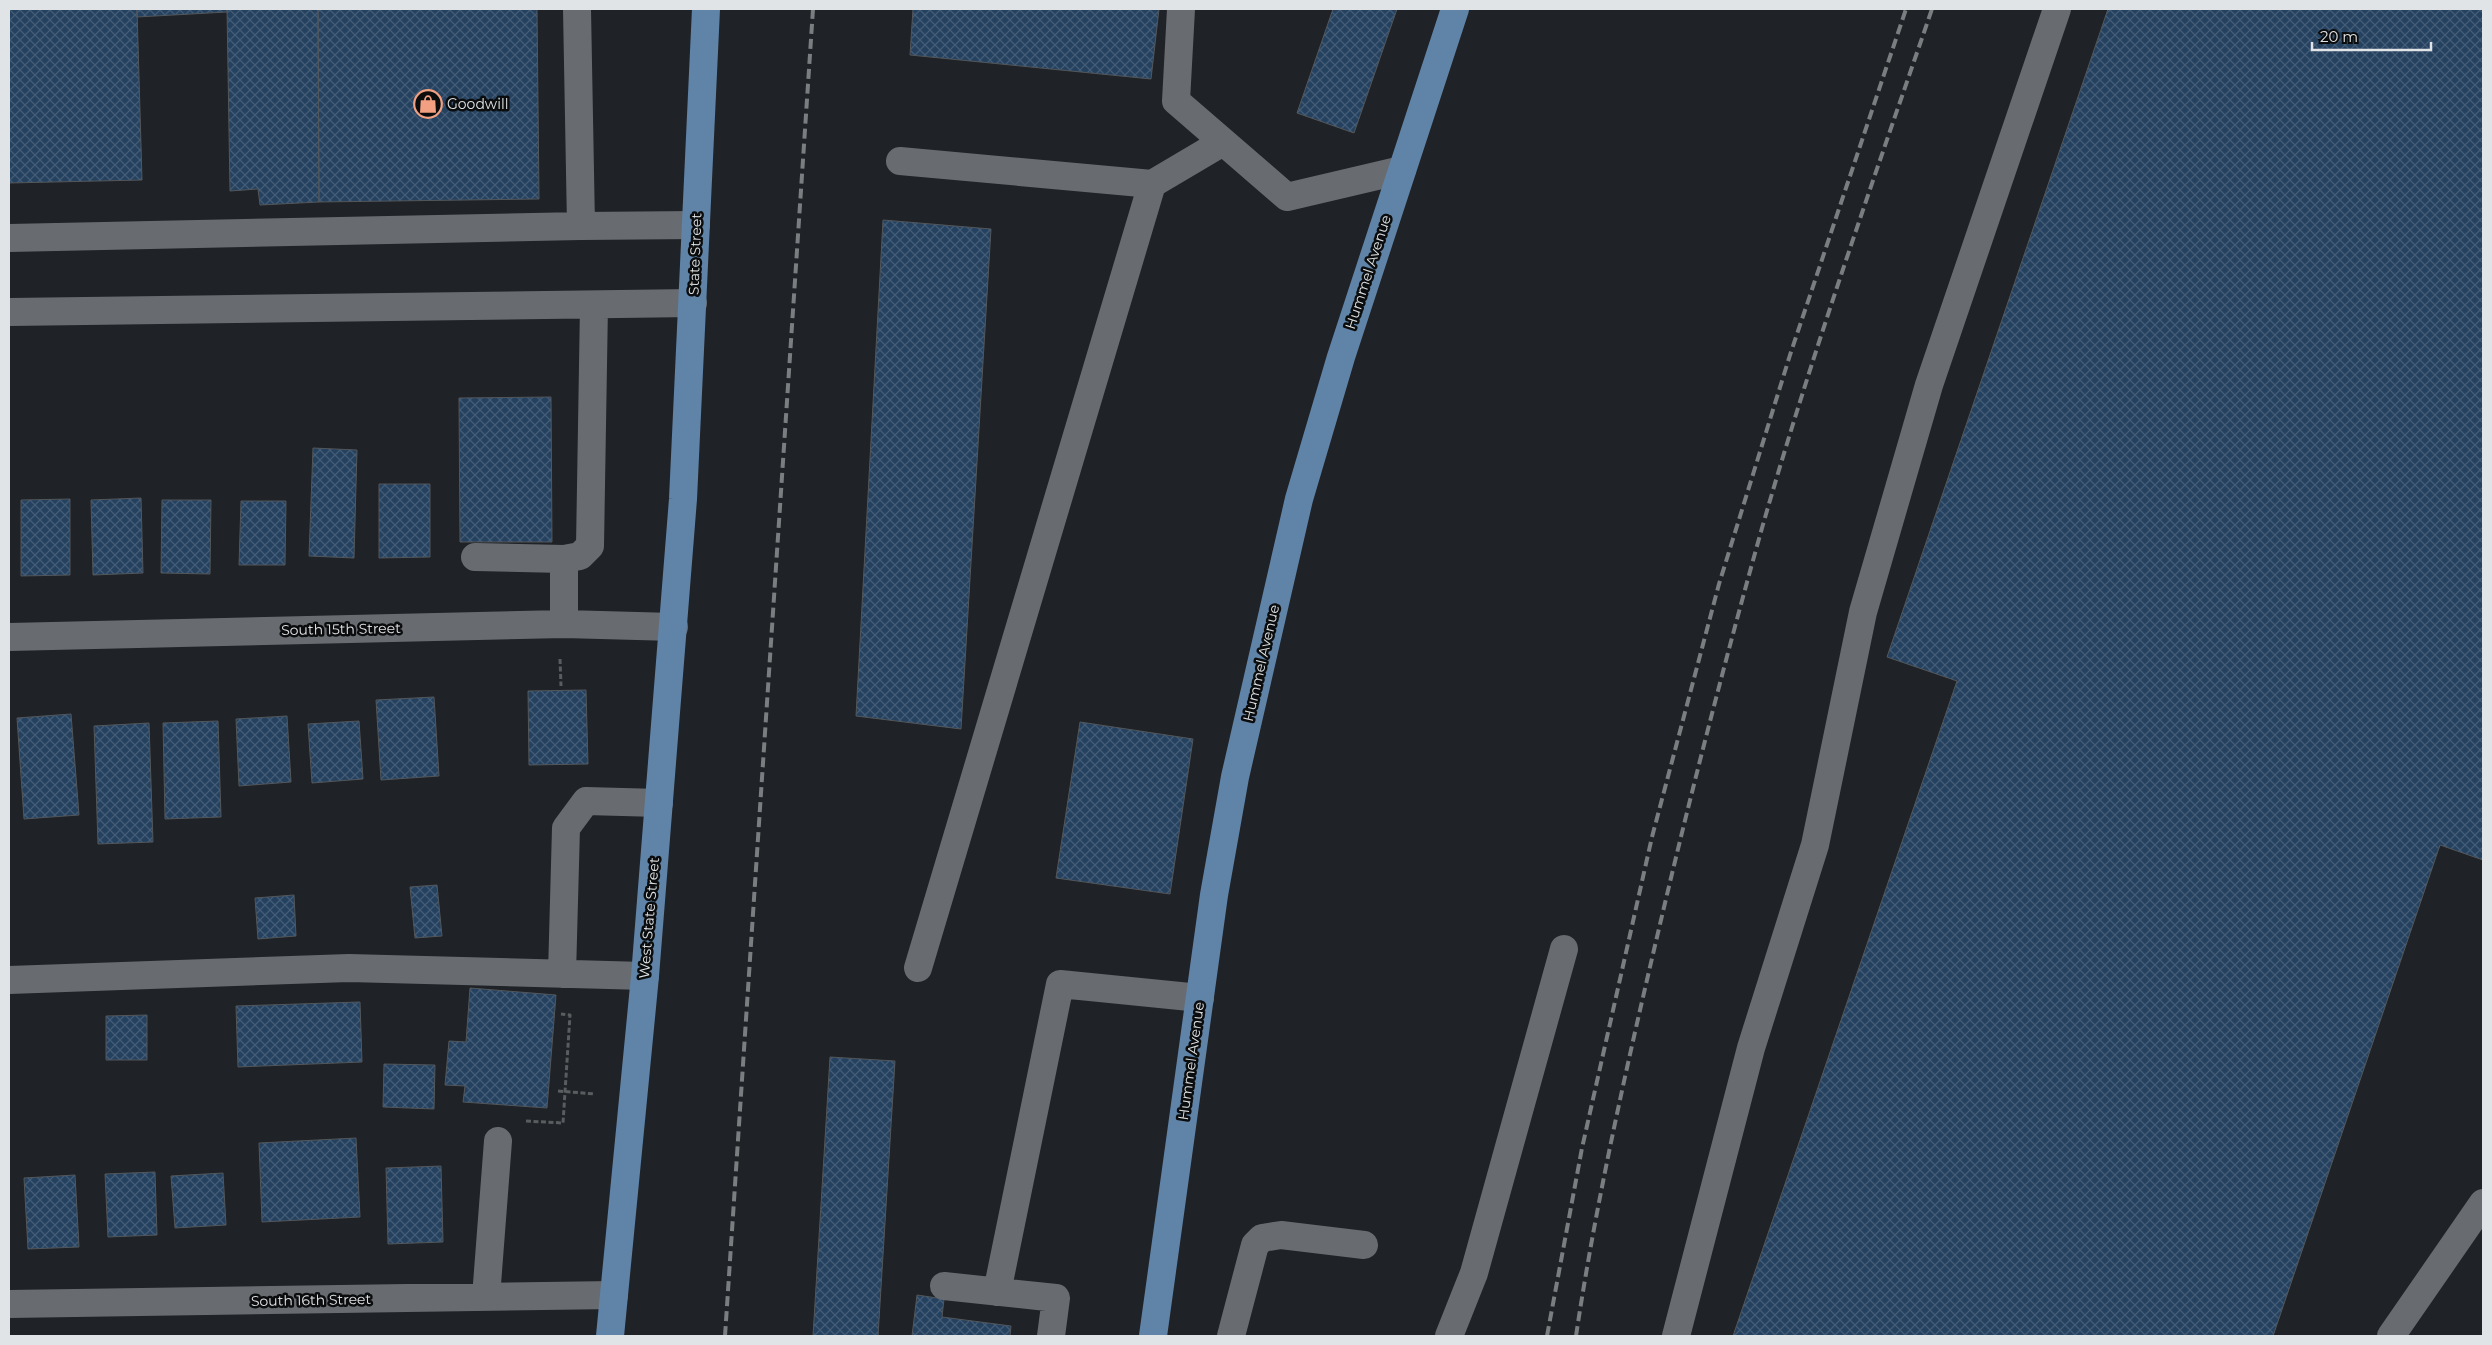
<svg xmlns="http://www.w3.org/2000/svg" width="2492" height="1345" viewBox="0 0 2492 1345" font-family="Montserrat,sans-serif">
	<defs>
		<pattern id="building-cross-hatch" width="8" height="8" patternUnits="userSpaceOnUse" patternTransform="scale(1.25)"><rect width="8" height="8" fill="#24415f"/><path d="M0 0l8 8M0 8l8-8" fill="none" stroke="#445c76"/></pattern>
	</defs>
	<rect width="100%" height="100%" fill="#1f2226"/>
	<path fill="url(#building-cross-hatch)" stroke="#52575b" d="M9,9H137L142,180L9,183Z
		M137,9H227V12L137,17Z
		M227,9H318L319,202L260,205L258,189L230,191Z
		M318,9H537L539,199L319,202Z
		M913,9H1159L1151,79L910,55Z
		M1333,9H1397L1354,133L1297,113Z
		M2108,9H2483V860L2440,845L2273,1336H1733L1957,681L1887,657Z
		M883,220L991,229L961,729L856,716Z
		M551,397L552,542H460L459,398Z
		M313,448L357,450L354,558L309,556Z
		M379,484H430V557L379,558Z
		M141,498L143,573L93,575L91,500Z
		M70,499V575L21,576V500Z
		M162,500H211L210,574L161,573Z
		M241,501H286L285,565H239Z
		M586,690L588,764L529,765L528,691Z
		M434,697L439,776L381,780L376,700Z
		M71,714L79,815L24,819L17,718Z
		M287,716L291,782L239,786L236,719Z
		M218,721L221,817L165,819L163,723Z
		M359,721L363,779L312,783L308,724Z
		M1080,722L1193,739L1170,894L1056,878Z
		M149,723L153,842L98,844L94,726Z
		M437,885L442,936L415,938L410,887Z
		M294,895L296,936L258,939L255,898Z
		M470,988L556,995L547,1108L463,1102L465,1086L445,1085L449,1041L466,1042Z
		M360,1002L362,1062L238,1067L236,1006Z
		M147,1015V1060H106V1016Z
		M830,1057L895,1061L878,1336H813Z
		M384,1064L435,1065L434,1109L383,1107Z
		M356,1138L360,1217L262,1222L259,1143Z
		M441,1166L443,1242L388,1244L386,1168Z
		M155,1172L157,1235L108,1237L105,1174Z
		M223,1173L226,1225L175,1228L171,1176Z
		M75,1175L79,1247L28,1249L24,1178Z
		M917,1295L944,1299L942,1317L1011,1326L1010,1336H912Z"/>
	<g fill="none" stroke-linecap="round" stroke-linejoin="round">
		<path stroke="#5a5d60" stroke-width="3" stroke-dasharray="5 2.5" stroke-linecap="butt" d="M560,659L561,686
			M558,1091L595,1094
			M526,1121L563,1123L570,1015L561,1014"/>
		<path stroke="#686c71" stroke-width="28" d="M577,9L581,226L696,225
			M1181,9L1176,101L1287,197L1402,170
			M900,161L1152,184L1223,142
			M9,238L581,226
			M9,312L693,303
			M475,557L564,559L580,556L590,546L594,305
			M564,624V559
			M9,637L564,624L674,627
			M918,968L1152,184
			M562,974L566,828L586,801L659,803
			M9,980L349,968L645,976
			M944,1286L1056,1298L1051,1336
			M997,1292L1060,984L1200,998
			M486,1297L498,1141
			M9,1304L614,1295
			M1231,1336L1255,1245L1262,1238L1281,1235L1364,1245
			M1449,1336L1474,1273L1564,949
			M1676,1336L1751,1048L1815,845L1863,612L1929,385L2057,9
			M2391,1336L2483,1203"/>
		<path stroke="#6083a8" stroke-width="28" d="M610,1336L645,976L683,499L706,9
			M1153,1336L1214,895L1235,777L1299,499L1341,357L1455,9"/>
		<path stroke="#7b7e81" stroke-width="4" stroke-dasharray="10 5" stroke-linecap="butt" d="M725,1336L813,9
			M1547,1336L1582,1148L1652,837L1719,584L1790,355L1906,9
			M1576,1336C1596,1202 1626,1069 1657,937C1689,800 1724,664 1762,528C1812,353 1873,181 1932,9"/>
	</g>
	<defs>
		<symbol id="shop-ring" viewBox="-11 -11 22 22"><circle r="9.5" fill="#0a0c0d" stroke="#f2a081" stroke-width="1.5"/><path d="M-5-2.5h2.3a2.7 3.5 0 0 1 5.4 0H5L5.5 6h-11ZM-1.5-2.5h3a1.5 2.3 0 0 0-3 0Z" fill="#f2a081"/></symbol>
	</defs>
	<g fill-rule="evenodd">
		<use href="#shop-ring" x="412" y="88" width="32" height="32"/>
	</g>
	<g text-anchor="middle" dominant-baseline="central" stroke-width="5" stroke-linejoin="round" paint-order="stroke">
		<g font-size="14" fill="#e1e4e6" stroke="#0a0c0d" text-anchor="start">
			<text x="447" y="104">Goodwill</text>
		</g>
		<g font-size="14" fill="#e1e4e6" stroke="#0a0c0d">
			<text transform="translate(695 254) rotate(-88)">State Street</text>
			<text transform="translate(1368 272) rotate(-72)">Hummel Avenue</text>
			<text transform="translate(341 629) rotate(-1)">South 15th Street</text>
			<text transform="translate(1261 663) rotate(-77)">Hummel Avenue</text>
			<text transform="translate(649 918) rotate(-85)">West State Street</text>
			<text transform="translate(1191 1061) rotate(-82)">Hummel Avenue</text>
			<text transform="translate(311 1300) rotate(-1)">South 16th Street</text>
		</g>
	</g>
	<rect width="2492" height="1345" fill="none" stroke="#e1e4e6" stroke-width="20"/>
	<path d="M2312 42v8h119v-8" fill="none" stroke="#e1e4e6" stroke-width="2.5"/>
	<text x="2320" y="42" font-size="15" fill="#e1e4e6" stroke="#0a0c0d" stroke-width="4" paint-order="stroke">20 m</text>
</svg>
